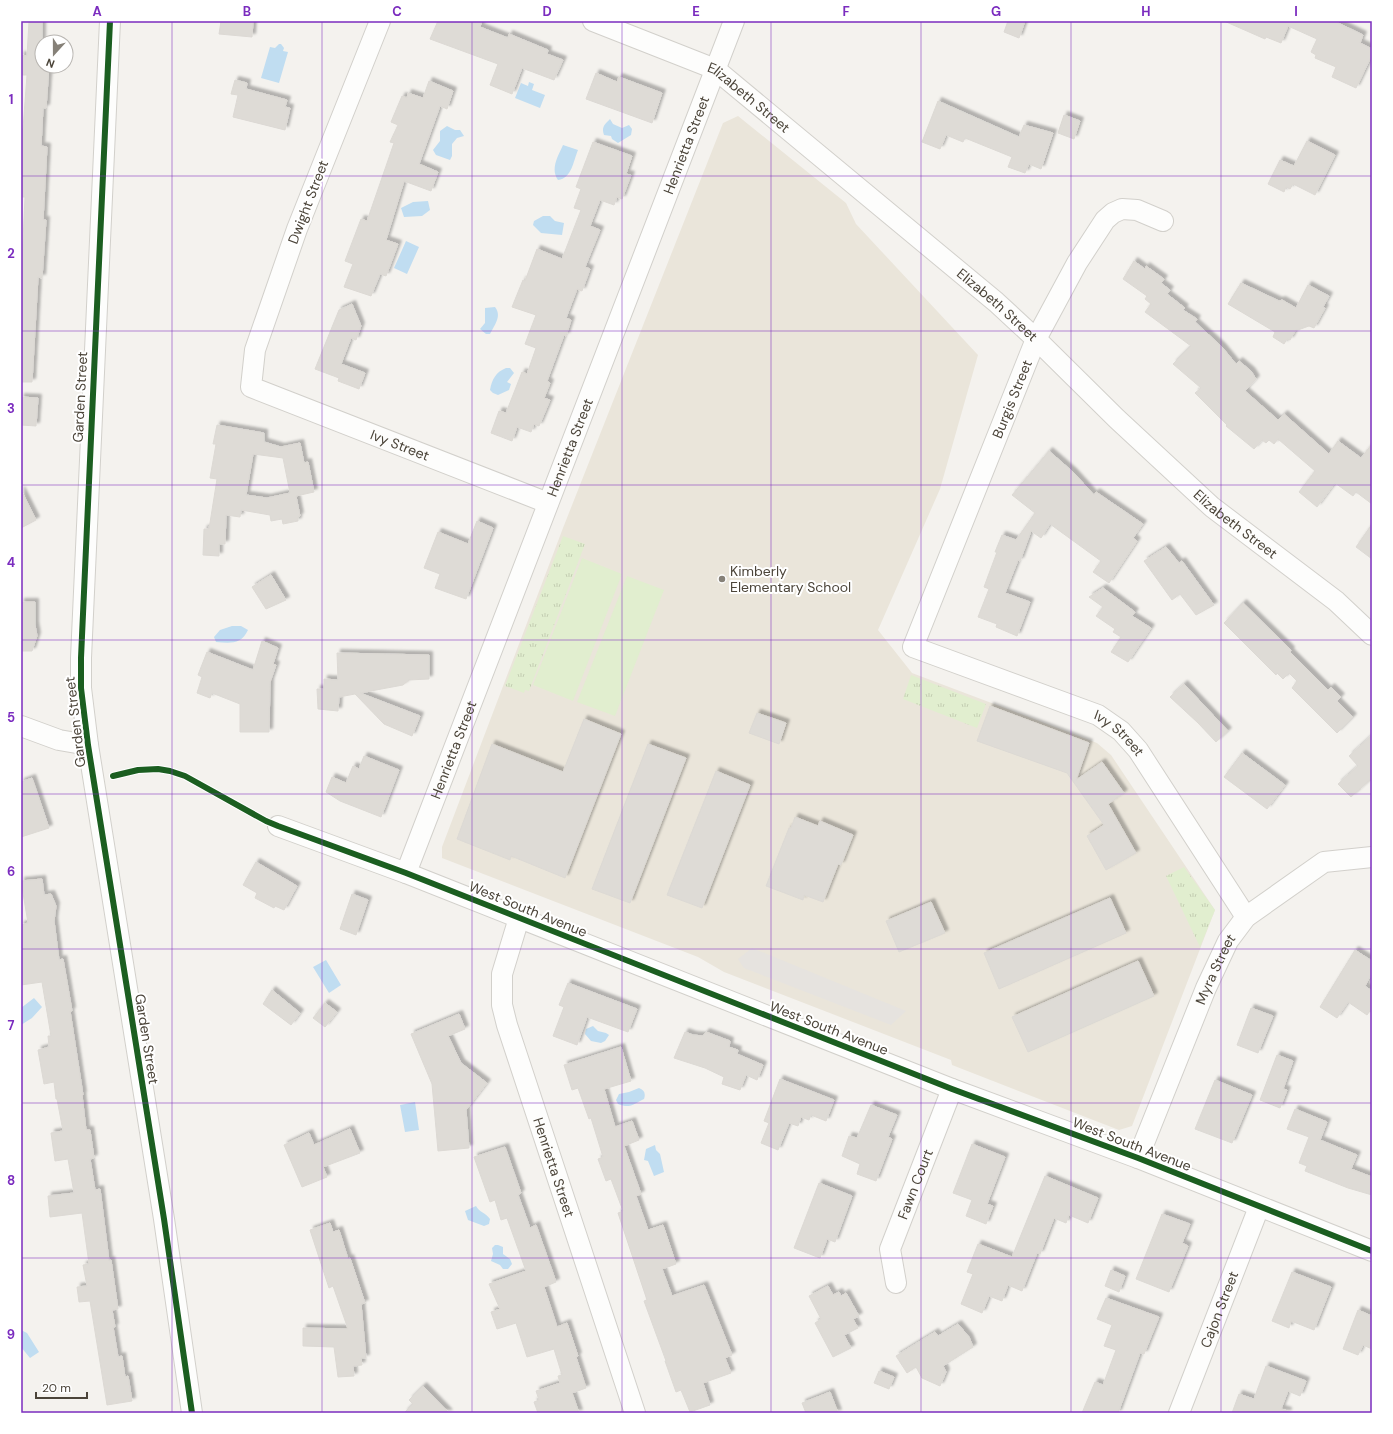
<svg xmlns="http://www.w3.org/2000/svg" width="1393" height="1434" viewBox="0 0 1393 1434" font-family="'DM Sans',sans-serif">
	<defs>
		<pattern id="park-tufts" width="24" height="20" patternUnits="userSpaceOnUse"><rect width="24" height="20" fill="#e1eecf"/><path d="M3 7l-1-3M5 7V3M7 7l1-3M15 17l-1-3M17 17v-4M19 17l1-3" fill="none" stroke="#c3cdb2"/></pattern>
		<filter id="shadow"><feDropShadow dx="3.5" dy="-3.5" stdDeviation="1" flood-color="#0004"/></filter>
	</defs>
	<rect width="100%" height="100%" fill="#f4f2ee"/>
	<path fill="#eae5da" d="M738,116L846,203L856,224L978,355L940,489L878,630L912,673L1097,743L1111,755L1215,910L1132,1126L1119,1130L952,1065L951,1060L724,972L698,957L442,858V847L563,528L723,123Z"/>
	<path fill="url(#park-tufts)" d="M563,536L585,544L529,691L525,690L524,693L505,686Z
		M911,675L986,704L977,728L903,699Z
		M1184,867L1215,910L1200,947L1166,876Z"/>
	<path fill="#e1eecf" d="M582,558L622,574L573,701L533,685Z
		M627,576L664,590L615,716L577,702Z"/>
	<path fill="#e6e3df" d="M752,948L906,1011L891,1025L744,968L738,959Z"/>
	<path fill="#c0ddf1" d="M279,44H281L284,48L283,51L288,52L279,83L261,78L270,47L275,48Z
		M529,82L534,84L532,90L545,95L540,108L515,98L521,83L528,86Z
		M610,119L613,124L622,128L629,125L632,129L631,135L618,143L612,139L611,136L604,135C601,127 605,124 610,119Z
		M447,126L455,130H460L464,136L457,138L452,144V156L450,160L436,155L433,150L440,141V131Z
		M563,145L578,150C573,162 572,178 558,180C550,169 558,156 563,145Z
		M428,201L430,210L422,216L404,217L401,208L413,202Z
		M543,216H550L555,221L564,223L562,235L541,233L533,225L534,221Z
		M406,241L419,247L407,274L394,268Z
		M495,307C502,316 495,324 490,334H486L480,329L485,323V308Z
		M506,368H510L514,373L507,382L511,384L509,390L498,395L493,393L490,390C492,379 496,372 506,368Z
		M232,626H241L248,630C241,645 230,643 216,642L214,637L220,630Z
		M326,960L341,985L329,993L313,967Z
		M34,998L42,1007L32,1018L21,1025V1008Z
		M593,1026L598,1031L606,1033L609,1035L605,1041L601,1043L591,1041L585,1034L586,1029Z
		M639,1088C644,1090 646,1093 644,1099C634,1104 630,1109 618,1104L616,1100L619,1094L629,1092Z
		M415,1102L419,1130L405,1132L400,1105Z
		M655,1145L656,1150L660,1154L664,1172L654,1176L648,1161L644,1160L646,1149Z
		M476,1206C479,1212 486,1213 490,1219L489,1224L484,1226L468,1220L465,1211Z
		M495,1245H498L503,1247V1254L510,1259L512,1264L508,1269H503L500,1265L491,1261L493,1254L492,1248Z
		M21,1330L27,1333L39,1352L30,1358L21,1347Z"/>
	<path fill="#dedbd6" stroke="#dcd9d4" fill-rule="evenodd" filter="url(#shadow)" d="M29,21H42V66H49L46,108H43L41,146L47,147L43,220H46L42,278L38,277L32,382H21V284L25,197H21V129H23L27,75H21V55L27,56Z
		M221,21H253L252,37L219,34Z
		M438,21H482L480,27L508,38L509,34L548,50L547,54L563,60L554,80L522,68L512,94L490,85L498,64L430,39Z
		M1008,21H1025L1019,38L1004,32Z
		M1224,21H1334L1363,35L1360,43L1372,49V55L1356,88L1332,77L1336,67L1315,58L1316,55L1311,52L1317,39L1288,26L1281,43L1266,37L1265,39Z
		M596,73L617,82L619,77L662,93L652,123L586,99Z
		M235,80L247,83L246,89L287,100L285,107L290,108L285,130L233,117L238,95L231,94Z
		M429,81L453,91L447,109L440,106L419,164L438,172L431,191L404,181L386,240L398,244L386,276L380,274L371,296L344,287L353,264L345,261L361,219L367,221L394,143L390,142L398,125L391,122L402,96L407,98L408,93L423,98Z
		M938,101L1019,137L1024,125L1053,133L1041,169L1029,164L1025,173L1008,167L1012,157L965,138L963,142L946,135L940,149L922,142Z
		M1064,115L1080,121L1074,139L1058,133Z
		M1307,141L1335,155L1315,195L1293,184L1290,189L1286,187L1284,192L1268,184L1280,160L1294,166Z
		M593,142L632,156L626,174L631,175L622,199L617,197L614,205L600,200L590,226L600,230L585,267L590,269L582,291L577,289L566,318L571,320L566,336L564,335L547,381L550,383L544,398L550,400L539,426L534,424L531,432L517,427L512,441L491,433L499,411L506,413L522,372L527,374L536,348L525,344L536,315L512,307L523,280L525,281L537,249L562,259L581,210L574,208L581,189L576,187Z
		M1134,261L1145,269L1146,266L1164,279L1161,283L1170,290L1167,294L1185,308L1183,310L1197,319L1195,322L1222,347L1236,364L1239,361L1251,371L1256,379L1245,391L1278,420L1284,414L1329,454L1338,441L1361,458L1372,444V504L1356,492L1353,496L1335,483L1317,507L1299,492L1315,471L1278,439L1274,444L1269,440L1266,443L1262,440L1254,449L1226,426L1227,425L1195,393L1201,388L1173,364L1191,346L1145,312L1151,304L1145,299L1147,296L1123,279Z
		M1241,283L1279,301L1282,300L1296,308L1308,285L1329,296L1323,307L1325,308L1314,328L1309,326L1295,331L1290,340L1287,339L1284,344L1273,337L1275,332L1228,304Z
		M352,304L361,326L356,340L351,338L341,364L365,373L359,389L338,381L339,378L315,369L339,310Z
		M21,397L38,398L36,426L21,425Z
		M217,425L264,433V442L281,447L300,443L304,463L308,462L314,492L296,496L300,516L298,517V521L283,524L282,519L271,521L270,515L241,510L240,517L226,515L225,544H219V556L203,555L204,529H209L217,479L210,478L216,444H213ZM253,454L283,458L290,493L267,498L246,495Z
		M1049,451L1073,472L1094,495L1096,492L1143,524L1133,538L1137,541L1109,583L1093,572L1101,561L1050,524L1041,538L1031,531L1020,561L1018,560L1005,593L1030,602L1017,636L996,627L997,624L978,617L989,589L984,587L997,552H995L1002,535L1016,540L1035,513L1012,495Z
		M21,490L36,520L21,528Z
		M477,521L493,528L466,599L435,588L440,574L424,568L438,532L468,544Z
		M1372,524V559L1356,547Z
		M1166,547L1179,563L1182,561L1214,605L1196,615L1180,594L1172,600L1144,561Z
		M271,575L286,600L266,609L252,587Z
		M1103,588L1135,612L1132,616L1151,628L1128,662L1111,652L1121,637L1113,632L1115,629L1096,616L1103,607L1089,597Z
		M21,602H35V625L37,636L32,651H21Z
		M1243,603L1291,650L1290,652L1328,690L1331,687L1341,697L1337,701L1353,717L1337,733L1292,688L1297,681L1289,673L1283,679L1277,673L1276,675L1224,623Z
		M262,641L278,648L273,664L276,665L270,682L269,732H240V704L212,693L210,698L197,693L202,677L198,675L207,652L253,670Z
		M337,653L429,655V679L409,680L403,685L360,693L420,716L412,736L384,724L355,694L339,697L338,711L318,709L317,689H324V679L338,680Z
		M1184,684L1228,731L1216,742L1198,723L1170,697Z
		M990,706L1089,743L1076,780L1102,762L1124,793L1108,804L1136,853L1106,870L1087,836L1104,825L1067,773L977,741Z
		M757,713L786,723L779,744L749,733Z
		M584,719L621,734L565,878L511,856L510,860L457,839L492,744L563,772Z
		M1372,735V782L1370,780L1351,797L1338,784L1358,766L1349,756Z
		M648,744L686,758L630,903L592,889Z
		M1242,753L1285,785L1267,809L1224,777Z
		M364,756L399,770L381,817L340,801L326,792L332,777L346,783L353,766L359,769Z
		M716,771L750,785L702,908L667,895Z
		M32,778L49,828L21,837V782Z
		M795,817L818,826L820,821L853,835L841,865L838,864L823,902L804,895L803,900L766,886L789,828H791Z
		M256,862L297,886L284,910L275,906L274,908L255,898L257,893L243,885Z
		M42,879L44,895L51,894L56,906L54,921L59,960L63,959L72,1011H70L83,1095H82L86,1130H90L94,1158L90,1159L95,1190L100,1189L109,1261L111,1260L118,1309L112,1310L115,1327H113L118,1357L122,1356L125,1377L128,1376L132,1401L107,1405L90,1301L79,1302L77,1287L87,1286L83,1265L89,1264L82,1213L50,1217L48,1196L74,1193L68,1159L55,1161L51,1133L63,1131L57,1099H56L54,1082L44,1084L38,1050L49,1047L48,1036H51L42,982L21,985V925L28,923L21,881Z
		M352,894L368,900L356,935L340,929Z
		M1110,898L1126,933L999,989L984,953Z
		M931,902L945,933L899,952L886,921Z
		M1355,950L1372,961V973L1365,986L1372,991V1008L1367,1015L1348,1002L1337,1018L1320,1007Z
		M1138,961L1154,996L1028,1052L1012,1017Z
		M568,983L637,1009L628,1032L587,1017L577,1045L553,1036L564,1007L559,1005Z
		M272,990L300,1013L291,1025L263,1004Z
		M325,1003L337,1012L325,1027L313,1018Z
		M1251,1008L1273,1016L1258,1053L1237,1045Z
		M459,1014L465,1029L448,1036L461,1063L487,1083L466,1110L469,1148L438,1151L432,1084L411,1034Z
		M685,1032L693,1035L703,1036L706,1032L730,1041L729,1047L738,1050L737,1054L763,1065L757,1080L746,1075L740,1090L722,1084L724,1077L705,1068L674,1058Z
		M621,1047L631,1081L604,1089L615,1127L632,1121L639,1140L624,1146L641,1194L636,1196L648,1230L663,1225L676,1264L662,1269L672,1296L704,1285L732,1355L725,1358L731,1373L703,1383L710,1405L690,1412L681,1390L676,1392L665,1361H666L644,1301L647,1300L618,1213L623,1211L611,1179L606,1181L598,1159L603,1157L591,1118L589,1119L578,1088L572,1090L564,1065Z
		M1277,1055L1293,1061L1283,1089L1287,1090L1280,1108L1260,1100Z
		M780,1079L834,1100L826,1121L811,1115L809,1120L801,1117L798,1126L789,1123L778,1150L761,1143L769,1123L764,1121Z
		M1215,1080L1252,1095L1232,1143L1195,1129Z
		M871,1105L897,1115L888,1137L892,1139L876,1181L857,1174L860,1164L842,1156L849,1136L857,1138Z
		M1295,1109L1327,1122L1320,1140L1357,1155L1351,1169L1372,1177V1195L1348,1188L1305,1171L1307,1166L1299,1163L1309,1137L1287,1129Z
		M350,1129L360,1153L323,1167L327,1177L302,1187L284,1145L309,1133L314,1145Z
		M972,1144L1005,1157L987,1204L993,1206L986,1224L966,1216L972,1200L953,1193Z
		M505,1147L521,1193L518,1195L530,1228L536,1225L556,1282L544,1287L557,1327L567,1323L578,1356L576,1357L586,1388L572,1393L579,1413H538L534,1402L539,1400L536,1391L560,1383L558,1376L562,1375L554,1349L527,1357L516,1323L497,1329L491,1312L500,1309L489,1284L526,1271L507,1218L501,1220L495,1200L490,1202L474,1157Z
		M1045,1176L1098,1198L1088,1223L1069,1215L1066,1223L1054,1218L1040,1254L1037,1253L1022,1291L1008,1285L1002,1301L989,1296L982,1313L961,1304L973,1274L967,1272L978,1244L1012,1257Z
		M819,1183L852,1196L835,1242L827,1239L820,1258L794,1248Z
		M1162,1214L1190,1224L1182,1243L1188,1246L1169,1292L1136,1279Z
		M330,1223L333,1232L339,1230L348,1259L350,1258L365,1303L361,1304L366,1358H361L362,1365L353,1366L354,1376L338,1377L334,1347L303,1346V1328L348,1329L333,1286L329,1288L310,1230Z
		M1111,1270L1125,1276L1119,1292L1105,1286Z
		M1292,1272L1331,1287L1314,1330L1291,1321L1289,1328L1272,1321Z
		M828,1286L833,1295L839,1292L841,1296L846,1293L859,1316L853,1319L858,1328L844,1335L851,1348L833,1357L815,1323L821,1319L809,1296Z
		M1106,1298L1159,1317L1144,1354L1140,1353L1118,1413H1082L1095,1382L1103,1385L1116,1350L1104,1346L1112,1325L1097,1319Z
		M1358,1310L1372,1316V1349L1363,1345L1358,1355L1343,1349Z
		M958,1324L969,1337L973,1347L943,1366L946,1372L940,1386L922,1378L916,1367L907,1373L896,1356L935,1332L938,1336Z
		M1266,1366L1306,1381L1300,1396L1288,1391L1281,1409L1288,1411V1413H1232L1239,1394L1254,1399Z
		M879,1371L894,1377L889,1389L874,1383Z
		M423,1386L449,1413H404L413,1404L409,1400Z
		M830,1392L838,1413H806L802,1403Z"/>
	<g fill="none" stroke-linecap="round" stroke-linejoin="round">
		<defs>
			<g id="minor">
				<path d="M110,21L81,658V688L88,745L164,1219L192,1413"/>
				<path id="s1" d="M380,21L297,229L255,350L251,387L548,503"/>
				<path id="s2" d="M593,21L715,69L996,302L1036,339L1117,419L1212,507L1336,601L1372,635"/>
				<path id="s3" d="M1163,221L1137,210L1122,209L1113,213L1105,220L1077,263L1036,339L913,647L1098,715L1121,731L1138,750L1246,917"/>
				<path d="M21,726L59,740L88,745"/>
				<path d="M278,826L406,873L952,1089L1138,1158L1372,1251"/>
				<path id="s4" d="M406,873L734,21"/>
				<path id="s5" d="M519,918L502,974V1005L507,1025L635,1413"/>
				<path id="s6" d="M1138,1158L1206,988L1228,941L1246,917L1324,862L1372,857"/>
				<path id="s7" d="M896,1283L890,1249L952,1089"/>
				<path id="s8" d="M1179,1413L1259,1207"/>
			</g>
		</defs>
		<use href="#minor" stroke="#d2d0cb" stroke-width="22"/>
		<use href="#minor" stroke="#fdfdfc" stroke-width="20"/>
		<defs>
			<path id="cycleway" d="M110,21L81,658V688L88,745L164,1219L192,1413
				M113,776L138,770L158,769L170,771L185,776L266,821L278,826L406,873L952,1089L1138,1158L1372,1251"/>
		</defs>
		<use href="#cycleway" stroke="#fff" stroke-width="8"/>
		<use href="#cycleway" stroke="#1b5e20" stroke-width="6"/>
	</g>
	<path fill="none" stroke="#7b2cbf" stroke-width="1" stroke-opacity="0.55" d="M172,21V1413M322,21V1413M472,21V1413M622,21V1413M771,21V1413M921,21V1413M1071,21V1413M1221,21V1413M21,176H1372M21,331H1372M21,485H1372M21,640H1372M21,794H1372M21,949H1372M21,1103H1372M21,1258H1372"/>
	<circle fill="#868178" stroke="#fff" stroke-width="1.5" cx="722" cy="579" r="4"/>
	<g text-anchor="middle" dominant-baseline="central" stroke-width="4" stroke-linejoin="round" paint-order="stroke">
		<g font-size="14" fill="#4b4439" stroke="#fff">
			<text stroke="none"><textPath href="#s2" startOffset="175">Elizabeth Street</textPath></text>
			<text stroke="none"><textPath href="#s4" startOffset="780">Henrietta Street</textPath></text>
			<text transform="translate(308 202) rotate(-69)">Dwight Street</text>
			<text stroke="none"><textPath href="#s2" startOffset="499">Elizabeth Street</textPath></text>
			<text transform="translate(80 397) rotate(-87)">Garden Street</text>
			<text transform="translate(1012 399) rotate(-68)">Burgis Street</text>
			<text stroke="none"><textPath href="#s1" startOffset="549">Ivy Street</textPath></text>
			<text stroke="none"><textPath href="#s4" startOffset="456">Henrietta Street</textPath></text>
			<text stroke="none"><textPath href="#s2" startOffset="823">Elizabeth Street</textPath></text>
			<text transform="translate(75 722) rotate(-97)">Garden Street</text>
			<text stroke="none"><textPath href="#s3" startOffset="758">Ivy Street</textPath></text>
			<text stroke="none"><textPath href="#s4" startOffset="132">Henrietta Street</textPath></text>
			<text transform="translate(528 909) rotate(22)">West South Avenue</text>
			<text stroke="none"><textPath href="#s6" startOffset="204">Myra Street</textPath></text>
			<text transform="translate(829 1028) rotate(21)">West South Avenue</text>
			<text transform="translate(147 1039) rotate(81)">Garden Street</text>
			<text transform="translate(1132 1144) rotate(21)">West South Avenue</text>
			<text stroke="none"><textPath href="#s5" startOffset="260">Henrietta Street</textPath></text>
			<text stroke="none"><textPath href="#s7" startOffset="104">Fawn Court</textPath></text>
			<text stroke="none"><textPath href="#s8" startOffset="111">Cajon Street</textPath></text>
		</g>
		<g font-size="14" fill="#4b4439" stroke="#fff" text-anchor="start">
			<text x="730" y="571">Kimberly<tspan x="730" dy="16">Elementary School</tspan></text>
		</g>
	</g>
	<rect width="1393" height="1434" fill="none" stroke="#ffffff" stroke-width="44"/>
	<g transform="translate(54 54) rotate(201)"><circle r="19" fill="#ffffff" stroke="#b7b4b0"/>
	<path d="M0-3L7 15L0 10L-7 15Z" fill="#868178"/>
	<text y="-6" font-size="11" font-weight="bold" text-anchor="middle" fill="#4b4439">N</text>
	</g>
	<path d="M36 1392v6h51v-6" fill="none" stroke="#4b4439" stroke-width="2"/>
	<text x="42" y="1392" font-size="12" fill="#4b4439" stroke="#ffffff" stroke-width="3" paint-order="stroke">20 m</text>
	<rect x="22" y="22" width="1349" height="1390" fill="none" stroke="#7b2cbf" stroke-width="1.5"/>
	<g font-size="13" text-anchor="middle" font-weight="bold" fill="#7b2cbf">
		<text x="97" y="16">A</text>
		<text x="247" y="16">B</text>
		<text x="397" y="16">C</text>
		<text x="547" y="16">D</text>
		<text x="696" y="16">E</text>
		<text x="846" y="16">F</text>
		<text x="996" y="16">G</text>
		<text x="1146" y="16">H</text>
		<text x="1296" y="16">I</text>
		<text x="11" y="104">1</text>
		<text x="11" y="258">2</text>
		<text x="11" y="413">3</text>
		<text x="11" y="567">4</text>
		<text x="11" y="722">5</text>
		<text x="11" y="876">6</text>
		<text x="11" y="1030">7</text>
		<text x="11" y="1185">8</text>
		<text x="11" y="1339">9</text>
	</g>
</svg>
